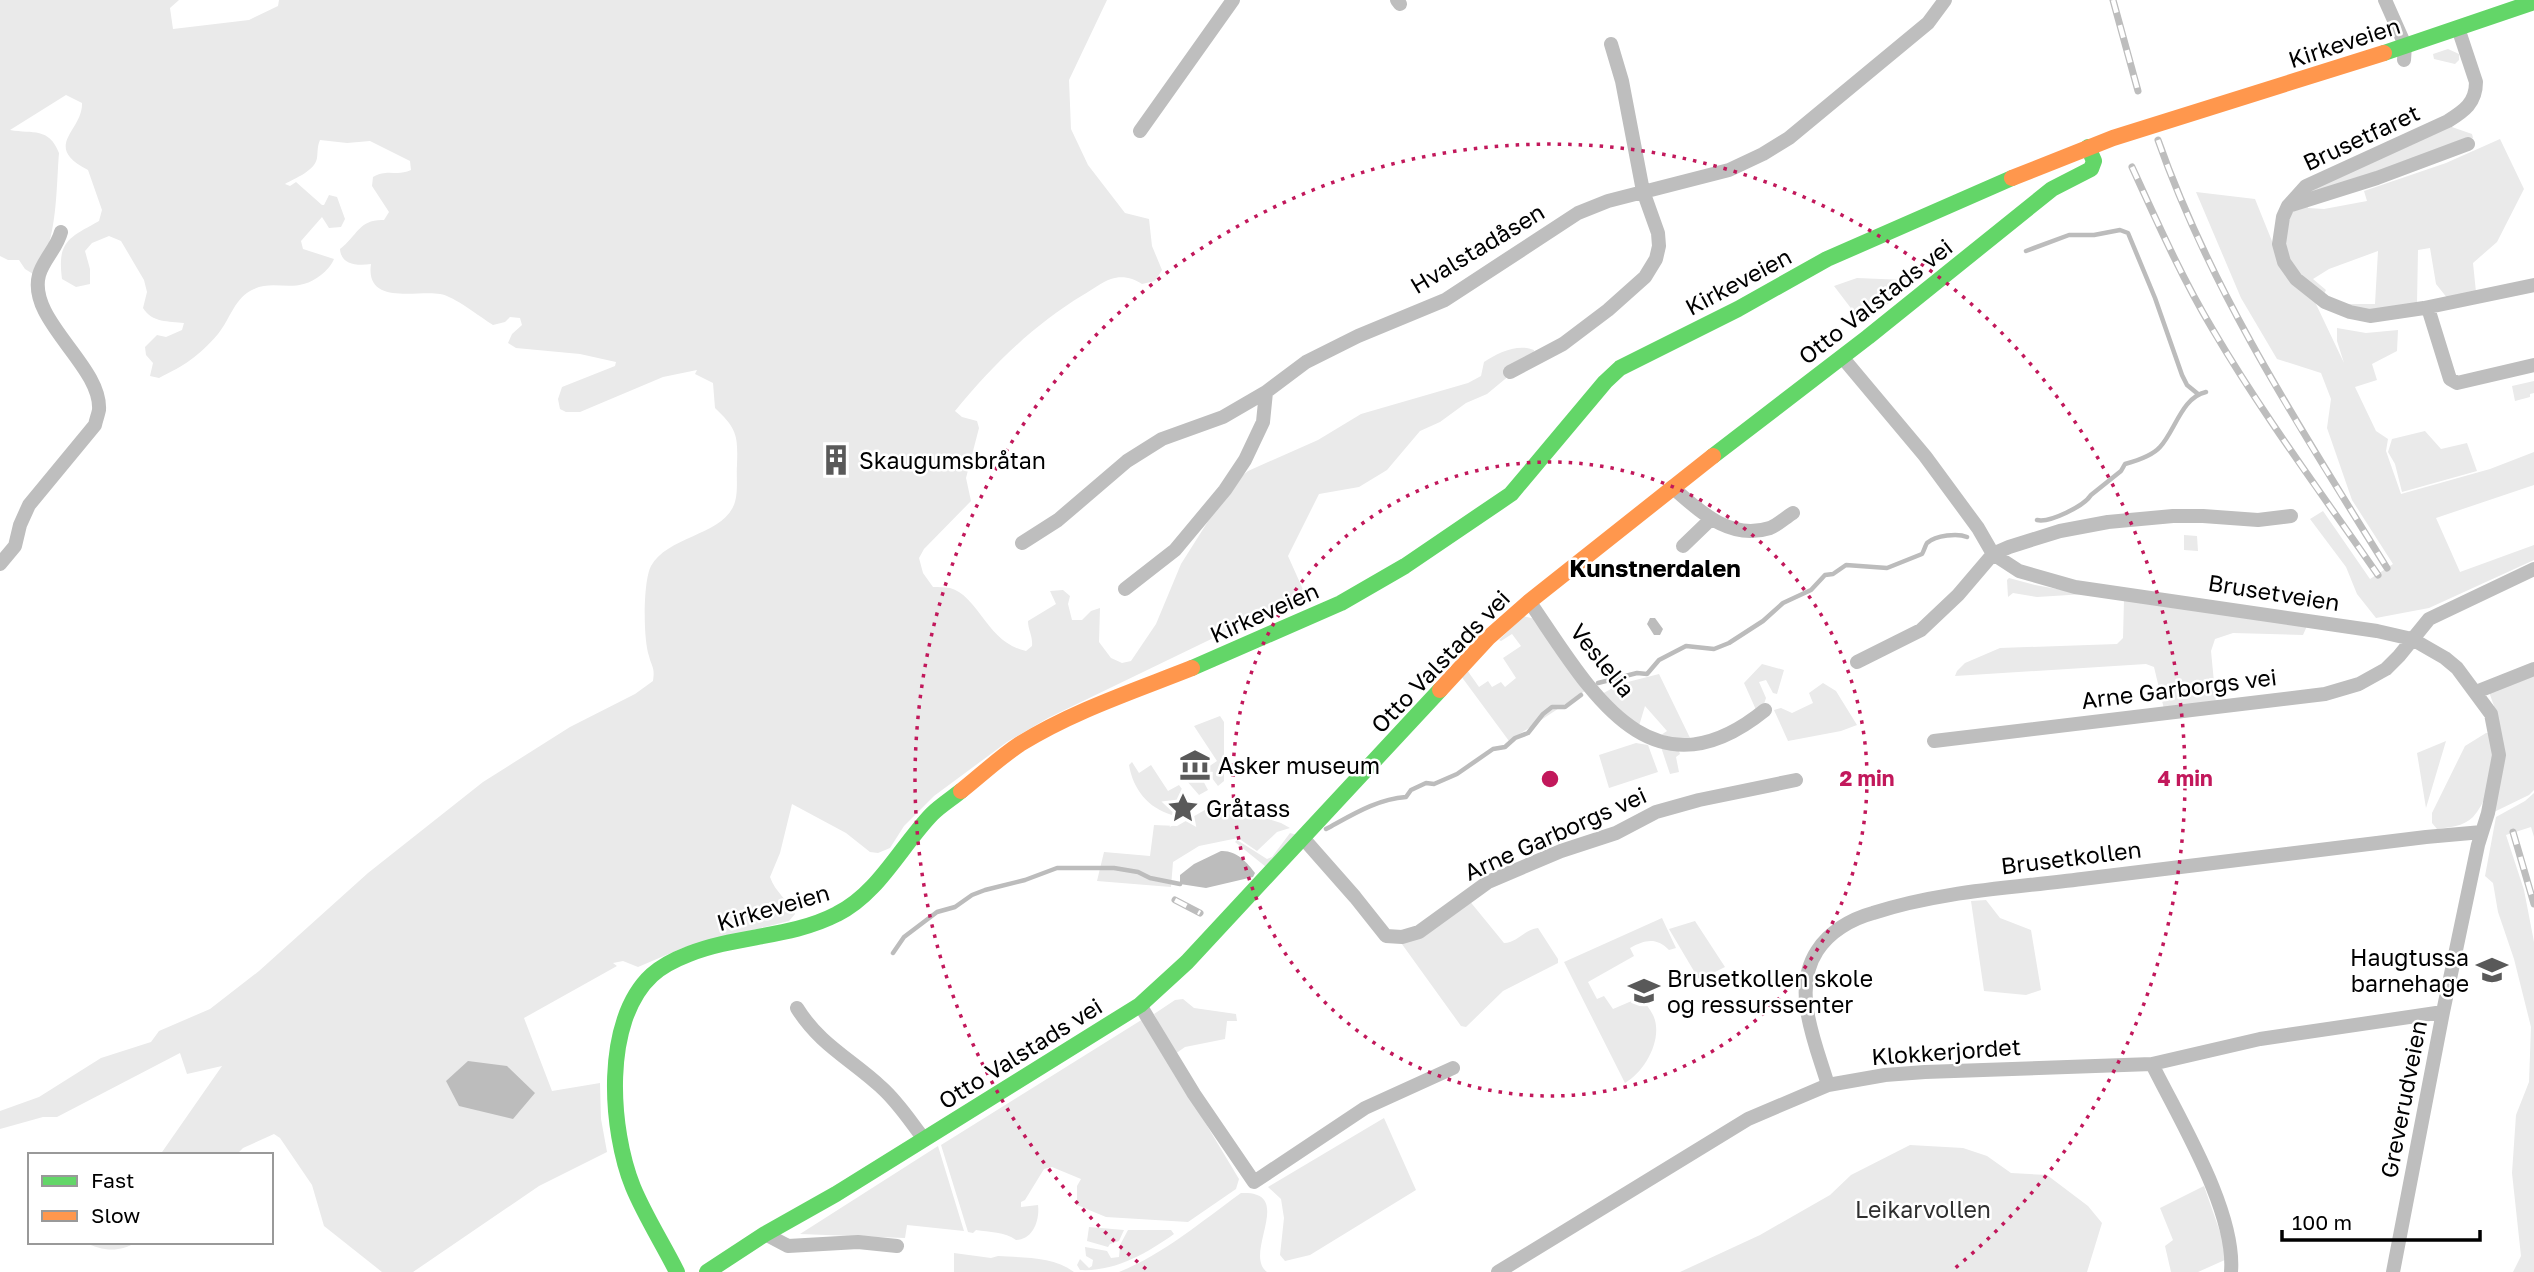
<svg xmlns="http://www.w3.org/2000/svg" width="2534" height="1272" viewBox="0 0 2534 1272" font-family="'Golos Text',sans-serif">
	<rect width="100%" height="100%" fill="#fff"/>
	<path fill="#eaeaea" d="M0,0H179L170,8L173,29L249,20L278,6L279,0H1107L1069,80L1071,129L1088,165L1125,213L1149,219L1152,246L1162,270L1155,281L1142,284C1133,278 1122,275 1111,279C1102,282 1092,290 1083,295C1033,325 992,366 955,411L962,417L977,421L979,428L966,478L971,501L924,549L919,558L923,573L933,587C938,587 944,587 950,588C979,596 987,643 1026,651L1032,646C1033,636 1028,630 1028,621L1056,604L1050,591L1063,590L1070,596L1068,604L1072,620H1082L1091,611L1100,608L1099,642L1111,658L1122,663L1131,661L1156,624L1181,564L1231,485L1248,471L1318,440L1361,414L1468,383L1481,376L1484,362C1497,353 1518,343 1534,350L1533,356L1487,394L1466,403L1440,422L1420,431L1387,470L1359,487L1319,494L1288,556L1305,594L1298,605L1263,614L1048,718L1007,742L934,796L904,826L890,848L878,853L870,852L846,833L792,804L780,853L770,877C775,892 788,900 795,914L789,921L685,947L638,967L623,961L613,963L617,966L524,1018L552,1091L600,1083L601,1119L607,1152L539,1186L413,1272H382L324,1226L312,1185L280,1138L274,1134L243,1148L236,1155H160L222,1066L187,1074L180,1053L57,1117H43L0,1129V1111L39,1097L101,1058L151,1042L159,1031L210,1009L259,971L368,873L483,782L570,727L635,694L653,681C655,667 652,668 649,656C643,639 643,581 651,566C667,537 720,535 733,507C739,495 736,478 737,465C738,435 737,429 715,408L713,383L695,374L697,370L663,377L580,412H566L560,409L558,399L562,387L615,366L616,362L580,354L516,348L508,343L512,334L522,325L520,318L510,317L505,322L493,325C480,317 454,296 440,294C417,290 365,306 371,264C357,266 341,265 340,249C358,235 359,219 384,220L389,212L372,186L373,177C389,168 396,177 411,170L410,161L370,141L347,143L320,140C317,147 318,151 317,158C315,171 295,178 285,184L290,186L296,182L322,205H324L329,195L337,197L345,219L341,227L329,228L322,217L301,241L303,249L334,259C331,266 327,270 321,275C296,295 276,279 254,289C234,298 231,318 218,334C198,357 185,365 159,378L150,376L153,363L146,355L145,347L157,335L166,337L182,330L184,323C169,321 152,323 143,308L147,292L144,280L121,241L109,236L92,243L85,251L90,269V284L76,287L62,279C57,241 69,238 99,221L102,210L88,170C41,146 83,131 82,103L66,95L10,130C33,134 49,127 59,153C56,187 58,249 33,274L25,269L19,260H8L0,256Z
		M2448,49L2459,54V60L2455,64L2434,59L2433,54Z
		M2449,126L2472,134L2473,138L2317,193L2306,192Z
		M2500,139L2524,189L2497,242L2473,263L2476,292L2448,299L2436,284L2430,248L2418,250L2417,304L2369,311L2347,304H2375L2378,251L2329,269L2313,279L2326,290L2324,294C2314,286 2302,278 2294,268C2278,249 2280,210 2307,204L2308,208L2324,209L2367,201L2364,191L2446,163Z
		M2196,192L2255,199L2278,256L2315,302L2344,363L2337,341V328L2366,333L2398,330L2397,351L2372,364L2377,380L2355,387L2376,431L2388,439L2386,451L2401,494L2490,469L2534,452V485L2436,518L2460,572L2534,545V560L2429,608L2376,618L2357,594L2346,567L2310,519L2323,511L2370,579L2393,564L2352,500L2327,428L2331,399L2321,373L2277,359L2241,298Z
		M1857,278L1905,280L1914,283L1863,324L1834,286Z
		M2534,381V393L2530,394V397L2515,401L2512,386Z
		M2425,431L2441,449L2467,443L2477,471L2402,492L2395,464L2388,452L2392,439Z
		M2184,535L2197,536L2198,551L2184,550Z
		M2009,578L2035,585L2085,594L2037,597L2013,593L2008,597L2007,580Z
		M2124,599L2307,626L2303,635L2233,633L2215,639L2211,651L2216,703L2164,709L2154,667L2146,664L1955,676L1957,671L1965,663L2000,648L2117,644L2123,638Z
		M1523,616L1535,619L1585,691L1509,741L1461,676L1467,670L1479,687L1488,681L1492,687L1501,682L1505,687L1516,678L1503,658L1521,646L1512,634L1501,641L1499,640Z
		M1762,664L1784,670L1777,694L1773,693L1766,680L1759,682L1766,698L1764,704L1757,712L1744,683Z
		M2534,673V790L2529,795L2494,812L2500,739L2494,706L2489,692Z
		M1659,674L1692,742L1661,735L1667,731L1645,706L1639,726L1600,695L1620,684Z
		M1823,683L1836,691L1857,725L1841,731L1788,741L1774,710L1781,708L1792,713L1813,703L1809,693Z
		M1220,716L1224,722V781L1218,786L1205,769L1217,761L1194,726Z
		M2486,733H2489C2496,758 2491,798 2473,817C2463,827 2449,827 2437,829L2432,823V813L2465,746Z
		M2446,741L2426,808L2417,753Z
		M1636,743L1648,745L1658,772L1609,788L1599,755Z
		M1661,747L1678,748L1680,754L1676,757L1679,772L1670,774Z
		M1132,762L1139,773L1151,765L1168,791L1179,785L1190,800L1192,806L1172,815C1148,808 1133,789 1129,765Z
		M1199,773L1208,790L1199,795L1186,780Z
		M2534,793V837L2531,827L2506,835L2524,890L2534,942V1272H2513L2521,1256L2512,1173L2516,1115L2529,1082L2531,1027L2514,959L2498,912L2493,883L2485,876L2496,817L2525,801Z
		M1217,803L1281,823L1290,828L1277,832L1257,851L1238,838L1199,846L1173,862L1171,887L1097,881L1104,852L1150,856L1154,825L1177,826Z
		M1290,833L1297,835L1266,867L1235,842L1237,840L1267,859L1272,857Z
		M1468,899L1504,943C1517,943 1525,929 1538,928L1558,959V963L1503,991L1466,1027L1461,1026L1399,940Z
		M1986,900L2000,918L2031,930L2041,990L2026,995L1984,991L1971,901Z
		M1662,918L1676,948L1669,950C1656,937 1645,940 1630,948L1634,956L1588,982L1597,999L1604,996L1613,1009L1641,997C1645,1003 1650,1009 1653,1015C1664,1038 1645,1072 1625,1083L1564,962Z
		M1695,921L1725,967L1701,979L1698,978L1669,929Z
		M1183,999L1194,1008L1236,1014L1237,1021H1227L1225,1039L1185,1047L1175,1054L1154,1014L1175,1000Z
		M1143,1019L1239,1179L1236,1189L1188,1222L1106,1217L1077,1205V1186L1081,1179L1052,1167L1044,1169L1025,1200L1021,1202V1207L1038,1205C1040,1220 1033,1240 1016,1240C1005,1232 989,1232 976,1230L973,1233L968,1232L941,1145Z
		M1384,1118L1416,1190L1310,1255L1285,1261L1280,1255L1284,1218L1281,1199L1268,1187Z
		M1910,1145L1963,1148L1987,1156L2011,1173L2047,1175L2088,1206L2102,1223L2087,1272H1680L1760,1235L1830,1195L1851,1175Z
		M938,1146L964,1231L907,1225L905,1238L800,1234Z
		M2204,1186L2227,1252V1259L2198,1272H2171L2165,1246L2173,1240L2160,1208Z
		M1241,1193C1297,1190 1242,1254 1267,1272H1119C1164,1254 1202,1221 1241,1193Z
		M1089,1227L1124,1230L1119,1241L1110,1244L1108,1247L1087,1241Z
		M1128,1230H1171L1174,1234C1147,1253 1115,1272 1080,1270L1077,1265L1080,1259L1089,1268L1092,1266L1093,1260L1086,1256L1085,1247L1107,1251L1111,1258L1119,1257L1120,1245Z
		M85,1242H136C120,1253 101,1251 85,1242Z
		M954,1253L991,1258L998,1256C1024,1258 1052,1256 1074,1272H954Z"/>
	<path fill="#bcbcbc" d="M1650,618H1655L1663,629L1660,635H1654L1647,624Z
		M1221,851C1236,850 1247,862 1255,873L1253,877L1206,888L1180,884V875L1194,864Z
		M468,1061L507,1066L535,1093L513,1119L459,1106L446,1081Z"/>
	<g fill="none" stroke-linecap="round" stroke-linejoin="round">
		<path stroke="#bcbcbc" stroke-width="4.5" d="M2026,251L2069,235H2094L2120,230L2128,233L2155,298L2182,375L2187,385L2198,394
			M2037,520C2050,523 2084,506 2091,495L2121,471L2125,464C2136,461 2152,456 2160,447C2175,431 2182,397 2206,392
			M1598,683L1637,673L1647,674L1659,660L1686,646L1714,649L1729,643L1763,621L1783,603L1811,590L1825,575L1833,574L1846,565L1887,568L1922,554C1923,553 1926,544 1927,543C1936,535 1958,533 1967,537
			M1326,829C1352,815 1377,799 1406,797L1411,790L1426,783L1434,784L1457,774L1493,749L1505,747L1515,738L1528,733L1543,714L1552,707H1565L1581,695
			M893,953L904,937L937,912L955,907L972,895L985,890L1025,880L1057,868H1114L1138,872L1150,878L1180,884"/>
		<path stroke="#bebebe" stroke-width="14" d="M1397,0L1400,4
			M2385,0L2405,45L2404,60
			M2458,28L2476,82C2476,103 2464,111 2448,121L2306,186L2288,206L2283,217L2279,244L2284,262L2296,279L2325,302L2350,312L2370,316L2424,308L2534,285
			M1140,131L1233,0
			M2288,206L2377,178L2468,144
			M2428,308L2450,379L2457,383L2534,365
			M1842,357L1925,456L1978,528L1993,554L2019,571L2075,587L2377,631L2412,639L2445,658L2457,668L2491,714L2499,755L2488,813L2478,845L2443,1012L2393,1272
			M1510,372L1563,344L1608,310L1645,277L1656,259L1659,246L1658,233L1643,191L1622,81L1611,44
			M1672,487C1700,511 1729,541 1770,528C1778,525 1786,517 1793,513
			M1022,543L1058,520L1127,461L1162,439L1223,417L1266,392L1306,362L1358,336L1445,300L1578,213L1608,201L1729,170L1763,154L1789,138L1928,23L1945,0
			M1683,546L1710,520
			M0,564L15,546L20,525L29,505L95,425C96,420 98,415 99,410C102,366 27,320 39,275C43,260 57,248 61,232
			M1125,589L1175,550L1225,490L1245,460L1263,422L1266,392
			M1529,601C1589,688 1649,804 1765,710
			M1857,662L1921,630L1958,595L1993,554L2009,547L2060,531L2108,522L2173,516H2203L2258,520L2291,516
			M2476,692L2534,669
			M1934,741L2325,694L2359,684L2386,669L2399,656L2429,619L2534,569
			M1303,838L1355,897L1386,936L1402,937L1419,932L1488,882L1561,851L1616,833L1656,812L1699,800L1796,780
			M1140,1005L1194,1094L1254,1182L1365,1108L1453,1068
			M797,1008C820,1045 851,1059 881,1087C898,1102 910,1121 924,1139
			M2152,1064C2179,1119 2236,1211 2231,1272
			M1828,1085C1816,1044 1791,991 1817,951C1829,932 1851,919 1873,913C1940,891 2012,888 2082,879C2197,865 2311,851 2426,837L2482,832
			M765,1234L788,1246L858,1242L897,1246
			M1498,1272L1748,1119L1828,1085L1885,1075L1925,1072L2152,1064L2260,1039L2443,1012"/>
		<path stroke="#63d668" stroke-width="16" d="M2384,53L2534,2
			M1713,456L1868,337L2052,189L2091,169L2094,161L2088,147
			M1192,668L1341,603L1405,566L1511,494L1605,382L1620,368L1738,309L1827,259L2012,178
			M677,1272C663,1244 645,1216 633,1187C610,1130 602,1021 652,975C662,966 676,959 689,954C737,935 791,938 837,914C878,894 901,846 932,814C940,806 951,799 961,791
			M707,1272L765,1234L836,1194L1140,1005L1187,962L1440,690"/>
		<path stroke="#ff974d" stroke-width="16" d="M2012,178L2113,138L2384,53
			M1440,690L1488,638L1530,601L1713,456
			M961,791C980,776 999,758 1020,744C1073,711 1134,691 1192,668"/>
		<defs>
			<path id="rail" d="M2113,0L2138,91
				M2158,140C2212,293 2302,431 2387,568
				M2132,167C2157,222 2182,278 2213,330C2263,415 2322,494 2378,575
				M2513,832L2534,904
				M1175,900L1200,913"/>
		</defs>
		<use href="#rail" stroke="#bdbdbd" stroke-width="7"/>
		<use href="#rail" stroke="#fff" stroke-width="4.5" stroke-dasharray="13" stroke-linecap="butt"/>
	</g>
	<g fill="none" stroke="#c2185b" stroke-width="3.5" stroke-dasharray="3.5 7">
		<circle cx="1550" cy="779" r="317"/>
		<path d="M1146 1269A635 635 0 1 1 1954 1269"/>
	</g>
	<defs>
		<symbol id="building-bare" viewBox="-9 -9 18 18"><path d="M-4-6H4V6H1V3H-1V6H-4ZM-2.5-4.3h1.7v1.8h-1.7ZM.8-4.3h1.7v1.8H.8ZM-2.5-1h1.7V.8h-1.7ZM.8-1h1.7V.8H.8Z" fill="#595959" stroke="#fff" stroke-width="2.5" paint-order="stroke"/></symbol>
		<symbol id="museum-bare" viewBox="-9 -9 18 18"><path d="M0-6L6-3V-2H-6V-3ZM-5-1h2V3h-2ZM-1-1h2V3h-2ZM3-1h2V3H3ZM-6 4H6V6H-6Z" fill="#595959" stroke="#fff" stroke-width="2.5" paint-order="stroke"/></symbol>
		<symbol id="sight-bare" viewBox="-9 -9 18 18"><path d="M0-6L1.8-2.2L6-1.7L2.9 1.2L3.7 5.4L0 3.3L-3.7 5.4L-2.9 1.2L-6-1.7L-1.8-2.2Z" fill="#595959" stroke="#fff" stroke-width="2.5" paint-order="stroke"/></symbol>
		<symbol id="school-bare" viewBox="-9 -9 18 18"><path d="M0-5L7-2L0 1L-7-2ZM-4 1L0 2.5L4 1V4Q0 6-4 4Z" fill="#595959" stroke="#fff" stroke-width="2.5" paint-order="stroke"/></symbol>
	</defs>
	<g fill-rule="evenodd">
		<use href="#building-bare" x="814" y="438" width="44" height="44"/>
		<use href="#museum-bare" x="1173" y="743" width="44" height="44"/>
		<use href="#sight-bare" x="1161" y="786" width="44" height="44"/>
		<use href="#school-bare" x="2470" y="948" width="44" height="44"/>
		<use href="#school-bare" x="1622" y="969" width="44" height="44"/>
	</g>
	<g text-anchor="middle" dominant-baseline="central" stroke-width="5" stroke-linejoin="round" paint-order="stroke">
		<g font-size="23" fill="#000" stroke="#fff">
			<text transform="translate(2344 42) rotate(-18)">Kirkeveien</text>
			<text transform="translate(2361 137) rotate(-25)">Brusetfaret</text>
			<text transform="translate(1477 248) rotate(-31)">Hvalstadåsen</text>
			<text transform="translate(1738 281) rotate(-28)">Kirkeveien</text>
			<text transform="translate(1875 301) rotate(-38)">Otto Valstads vei</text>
			<text transform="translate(2274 592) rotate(9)">Brusetveien</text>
			<text transform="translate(1264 612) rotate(-24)">Kirkeveien</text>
			<text transform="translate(1603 660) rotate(51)">Veslelia</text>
			<text transform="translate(1440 661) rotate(-46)">Otto Valstads vei</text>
			<text transform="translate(2179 688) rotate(-7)">Arne Garborgs vei</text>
			<text transform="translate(1555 833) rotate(-24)">Arne Garborgs vei</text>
			<text transform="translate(2071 857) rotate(-7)">Brusetkollen</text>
			<text transform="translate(773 907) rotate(-16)">Kirkeveien</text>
			<text transform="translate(1946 1051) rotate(-4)">Klokkerjordet</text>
			<text transform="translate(1020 1053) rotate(-32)">Otto Valstads vei</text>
			<text transform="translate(2403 1099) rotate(-79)">Greverudveien</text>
		</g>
		<g font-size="23" fill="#000" stroke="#fff" text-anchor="start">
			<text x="859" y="460">Skaugumsbråtan</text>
			<text x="1218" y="765">Asker museum</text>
			<text x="1206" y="808">Gråtass</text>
			<text x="2469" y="957" text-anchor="end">Haugtussa<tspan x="2469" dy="26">barnehage</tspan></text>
			<text x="1667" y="978">Brusetkollen skole<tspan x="1667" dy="26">og ressurssenter</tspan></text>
		</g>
		<g font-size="23" fill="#2f2f2f" stroke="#fff">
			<text x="1923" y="1209">Leikarvollen</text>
		</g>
		<g font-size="24" font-weight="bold" fill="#000" stroke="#fff">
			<text x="1655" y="567">Kunstnerdalen</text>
		</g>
	</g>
	<circle cx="1550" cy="779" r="10" fill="#c2185b" stroke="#fff" stroke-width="3.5"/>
	<g font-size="21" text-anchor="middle" font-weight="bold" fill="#c2185b" stroke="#fff" stroke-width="5" stroke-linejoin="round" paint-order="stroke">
		<text x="1867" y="786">2 min</text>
		<text x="2185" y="786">4 min</text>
	</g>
	<rect x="28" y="1153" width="245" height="91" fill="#ffffff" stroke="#999999" stroke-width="2"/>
	<rect x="42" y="1176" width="35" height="10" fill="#63d668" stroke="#999999" stroke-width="2"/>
	<text x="91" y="1188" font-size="21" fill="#000000">Fast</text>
	<rect x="42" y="1211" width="35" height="10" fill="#ff974d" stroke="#999999" stroke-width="2"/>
	<text x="91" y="1223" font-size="21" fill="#000000">Slow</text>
	<path d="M2282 1230v10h198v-10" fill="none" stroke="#000000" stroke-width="3.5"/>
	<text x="2292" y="1230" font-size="21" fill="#000000" stroke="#ffffff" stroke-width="5" paint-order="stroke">100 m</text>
</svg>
